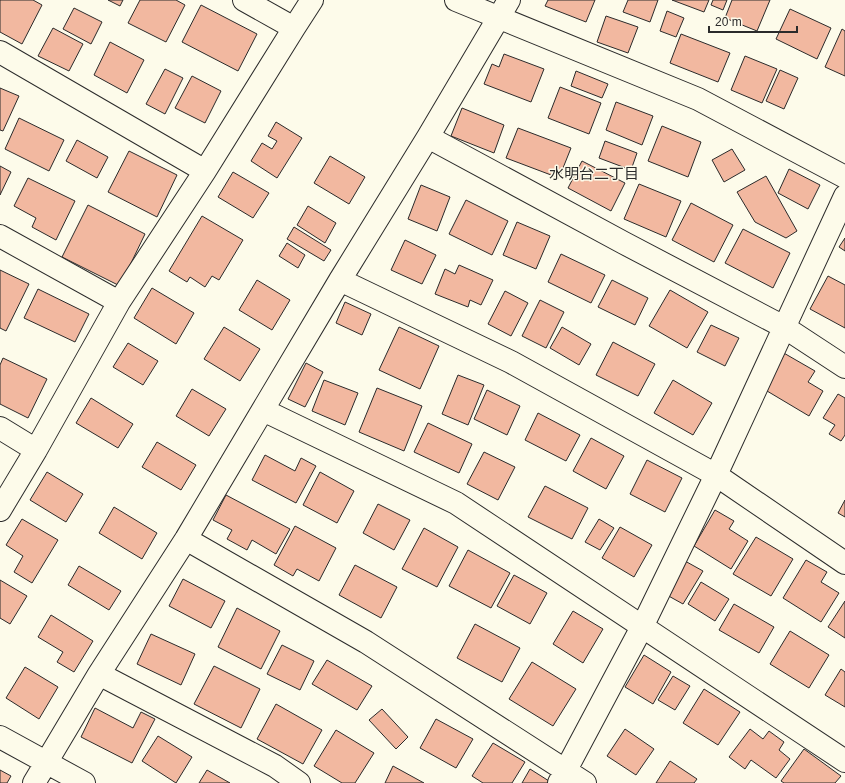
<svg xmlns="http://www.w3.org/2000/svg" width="845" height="783" viewBox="0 0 845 783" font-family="Arial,'Noto Sans JP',sans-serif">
	<rect width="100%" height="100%" fill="#fdfbea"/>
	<path fill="#f2b8a0" stroke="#2b2b2b" d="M0,0H33L42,5L22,44L0,32Z
		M108,0H123L120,6Z
		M140,0H176L185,5L166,42L128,23Z
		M548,0H595L586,22L545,6Z
		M628,0H658L650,22L623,12Z
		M672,0H709L704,12Z
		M713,0H727L723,10L711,5Z
		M732,0H770L757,31L725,18Z
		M201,5L257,34L238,71L182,42Z
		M74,8L102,22L91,44L63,29Z
		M790,9L831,28L817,59L776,39Z
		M667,11L684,18L676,37L660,31Z
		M606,16L638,27L628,53L597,42Z
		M53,28L83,44L69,71L38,56Z
		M842,29L845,31V76L825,67Z
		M681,34L730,53L718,82L670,63Z
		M110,42L144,60L127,93L94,75Z
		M504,54L544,69L531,102L484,84L492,64L499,67Z
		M745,56L777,69L762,103L731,90Z
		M165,69L183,78L165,114L146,104Z
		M780,70L798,78L784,109L766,101Z
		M576,71L608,84L602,98L571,86Z
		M192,76L221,91L205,123L175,108Z
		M560,87L601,103L589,134L548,118Z
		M0,88L19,96L3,131L0,130Z
		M616,102L653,116L642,145L606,130Z
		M462,108L504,125L494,153L451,136Z
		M19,118L64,140L49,171L5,149Z
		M276,122L302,138L277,178L251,161L262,143L272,149L277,141L268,136Z
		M662,126L701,142L688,177L648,161Z
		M518,128L571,148L559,178L506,158Z
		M77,140L108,157L97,178L66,161Z
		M605,141L637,153L631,170L599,158Z
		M732,149L745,170L724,182L712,160Z
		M129,151L177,175L157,217L108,192Z
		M330,156L365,177L349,204L314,183Z
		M582,161L625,183L611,211L568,188Z
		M0,166L11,172L0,195Z
		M789,169L820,185L808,209L778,193Z
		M233,172L269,193L253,218L218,197Z
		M766,176L797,231L786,238L755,222L737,192Z
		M28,178L75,201L56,240L32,227L36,218L14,206Z
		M639,184L681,201L666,237L624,219Z
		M421,185L450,197L437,231L408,219Z
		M466,200L508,221L492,255L449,234Z
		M691,203L733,225L714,262L672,240Z
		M88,205L145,234L120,286L62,257Z
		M308,206L336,223L325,243L297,225Z
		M202,216L243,240L219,280L212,276L205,287L190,277L187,282L169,271Z
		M517,222L550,236L536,269L503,255Z
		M294,227L331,250L324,261L287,239Z
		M743,229L790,253L773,288L725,263Z
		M845,238V251L839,247Z
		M405,240L436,255L422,284L391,270Z
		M287,243L305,255L298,268L279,256Z
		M561,254L605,275L591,303L548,282Z
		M459,265L493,280L481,305L470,300L468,307L435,294L445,269L455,274Z
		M0,270L29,284L6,331L0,328Z
		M828,276L845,285V328L810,309Z
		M257,280L290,300L272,330L239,310Z
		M612,280L648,298L635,325L598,307Z
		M152,288L194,313L176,344L134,318Z
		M38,289L89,314L75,342L24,318Z
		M670,290L708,312L687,348L649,326Z
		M505,291L528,303L511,336L488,324Z
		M540,300L564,312L546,348L522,336Z
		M345,302L371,314L362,335L336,323Z
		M711,325L739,338L725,366L697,352Z
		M224,327L260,349L240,381L204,359Z
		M399,327L439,346L420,389L379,370Z
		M562,327L591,344L579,365L550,348Z
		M613,342L655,364L638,396L596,375Z
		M128,343L158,361L143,385L113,367Z
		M782,352L815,371L808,382L823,391L809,416L762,388Z
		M3,358L47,379L28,418L0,404V365Z
		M306,363L323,372L305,407L288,399Z
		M458,375L484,385L468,425L442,414Z
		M324,380L358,393L345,425L312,411Z
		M673,380L712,403L693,435L654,413Z
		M377,388L422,406L404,451L359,432Z
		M192,389L226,409L209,436L176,416Z
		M487,390L520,406L507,435L474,419Z
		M838,394L845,398V435L841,441L829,434L835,425L823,418Z
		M91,398L133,424L118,448L76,423Z
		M538,413L580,435L566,461L525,440Z
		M428,423L472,444L459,473L414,452Z
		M591,438L624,456L606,489L573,471Z
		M157,442L196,465L181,490L142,467Z
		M484,452L515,467L498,500L467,484Z
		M265,455L295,471L301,458L316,466L296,503L252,480Z
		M647,460L682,478L665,512L630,494Z
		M47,472L83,494L66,522L30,500Z
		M320,472L354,491L337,523L303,505Z
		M545,486L588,508L572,539L528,517Z
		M226,495L290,529L276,554L252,540L247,550L227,539L232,530L213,520Z
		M845,500V517L838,513Z
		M378,504L410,520L394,550L363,533Z
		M114,507L157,533L142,559L99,533Z
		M715,510L734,521L729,529L748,541L731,569L694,546Z
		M22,519L58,540L32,583L14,572L23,556L6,545Z
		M599,519L614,528L600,550L585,542Z
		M295,526L336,548L319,581L297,569L293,576L274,565Z
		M620,527L652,545L634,577L602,558Z
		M424,528L458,547L437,587L402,569Z
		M756,537L793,559L771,596L733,574Z
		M468,550L510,573L491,608L449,586Z
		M806,560L827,572L821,582L839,593L821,622L783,598Z
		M685,561L703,571L683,604L665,594Z
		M355,565L397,587L381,618L339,595Z
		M79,566L121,591L109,610L68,585Z
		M514,575L547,593L530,624L497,606Z
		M183,579L225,601L211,628L169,606Z
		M0,580L27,596L10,624L0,618Z
		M701,582L729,599L715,621L688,604Z
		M845,601V638L828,627Z
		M734,604L774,627L759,653L719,630Z
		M237,608L280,631L261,669L218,647Z
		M573,611L603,629L583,663L553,644Z
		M51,615L93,641L74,672L57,662L63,652L38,637Z
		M475,624L520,648L502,682L457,658Z
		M790,631L829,655L809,688L770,664Z
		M151,634L195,654L181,685L137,664Z
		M282,645L314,661L300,690L267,674Z
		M644,655L671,672L653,704L625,687Z
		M327,660L372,686L357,710L312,684Z
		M532,662L576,689L553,726L509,699Z
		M214,666L260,689L241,728L194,704Z
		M25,667L58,687L39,719L6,698Z
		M841,669L845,672V707L825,695Z
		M673,676L690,686L675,710L658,700Z
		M704,689L740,712L718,745L683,723Z
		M276,704L322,730L303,764L257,739Z
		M95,708L133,728L141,712L155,719L132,763L81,737Z
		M382,709L408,737L396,749L369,720Z
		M436,719L473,739L456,768L420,748Z
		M625,729L654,749L636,775L607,756Z
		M750,729L763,739L769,731L784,742L779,750L790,759L776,778L751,760L745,769L729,757Z
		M336,730L374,753L355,783H342L314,766Z
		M158,736L192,757L176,783L142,761Z
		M493,743L525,762L512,783H483L472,776Z
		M804,749L841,776L835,783H784L781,781Z
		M670,761L697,779L694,783H656Z
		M393,766L424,783H385Z
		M530,769L549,781L548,783H522Z
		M0,770L11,776L7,783H0Z
		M207,770L230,783H199Z"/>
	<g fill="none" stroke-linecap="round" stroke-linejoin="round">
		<defs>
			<path id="street" d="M244,0L294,28
				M456,0L698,99L845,177
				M0,52L205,171
				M428,137L624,243L784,327L845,367
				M0,236L119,302
				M340,280L511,362L716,475L845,563
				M263,410L456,503L845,761
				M0,428L36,450
				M0,510L36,450L119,302L205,171L294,28L312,0
				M186,539L366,642L585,783
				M99,674L275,766L299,783
				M0,737L84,783
				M34,783L99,674L186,539L340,280L428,137L509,0
				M559,783L642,627L716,475L845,196"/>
		</defs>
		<use href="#street" stroke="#2b2b2b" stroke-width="24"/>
		<use href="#street" stroke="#fdfbea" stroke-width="22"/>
	</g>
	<g text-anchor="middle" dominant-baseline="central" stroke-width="3" stroke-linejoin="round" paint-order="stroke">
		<g font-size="15" fill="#2b2b2b" stroke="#fdfbea">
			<text x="594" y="173">水明台二丁目</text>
		</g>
	</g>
	<path d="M709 26v6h88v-6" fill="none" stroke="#2b2b2b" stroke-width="2"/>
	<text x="715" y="26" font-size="12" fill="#2b2b2b" stroke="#fdfbea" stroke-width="3" paint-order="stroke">20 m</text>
</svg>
